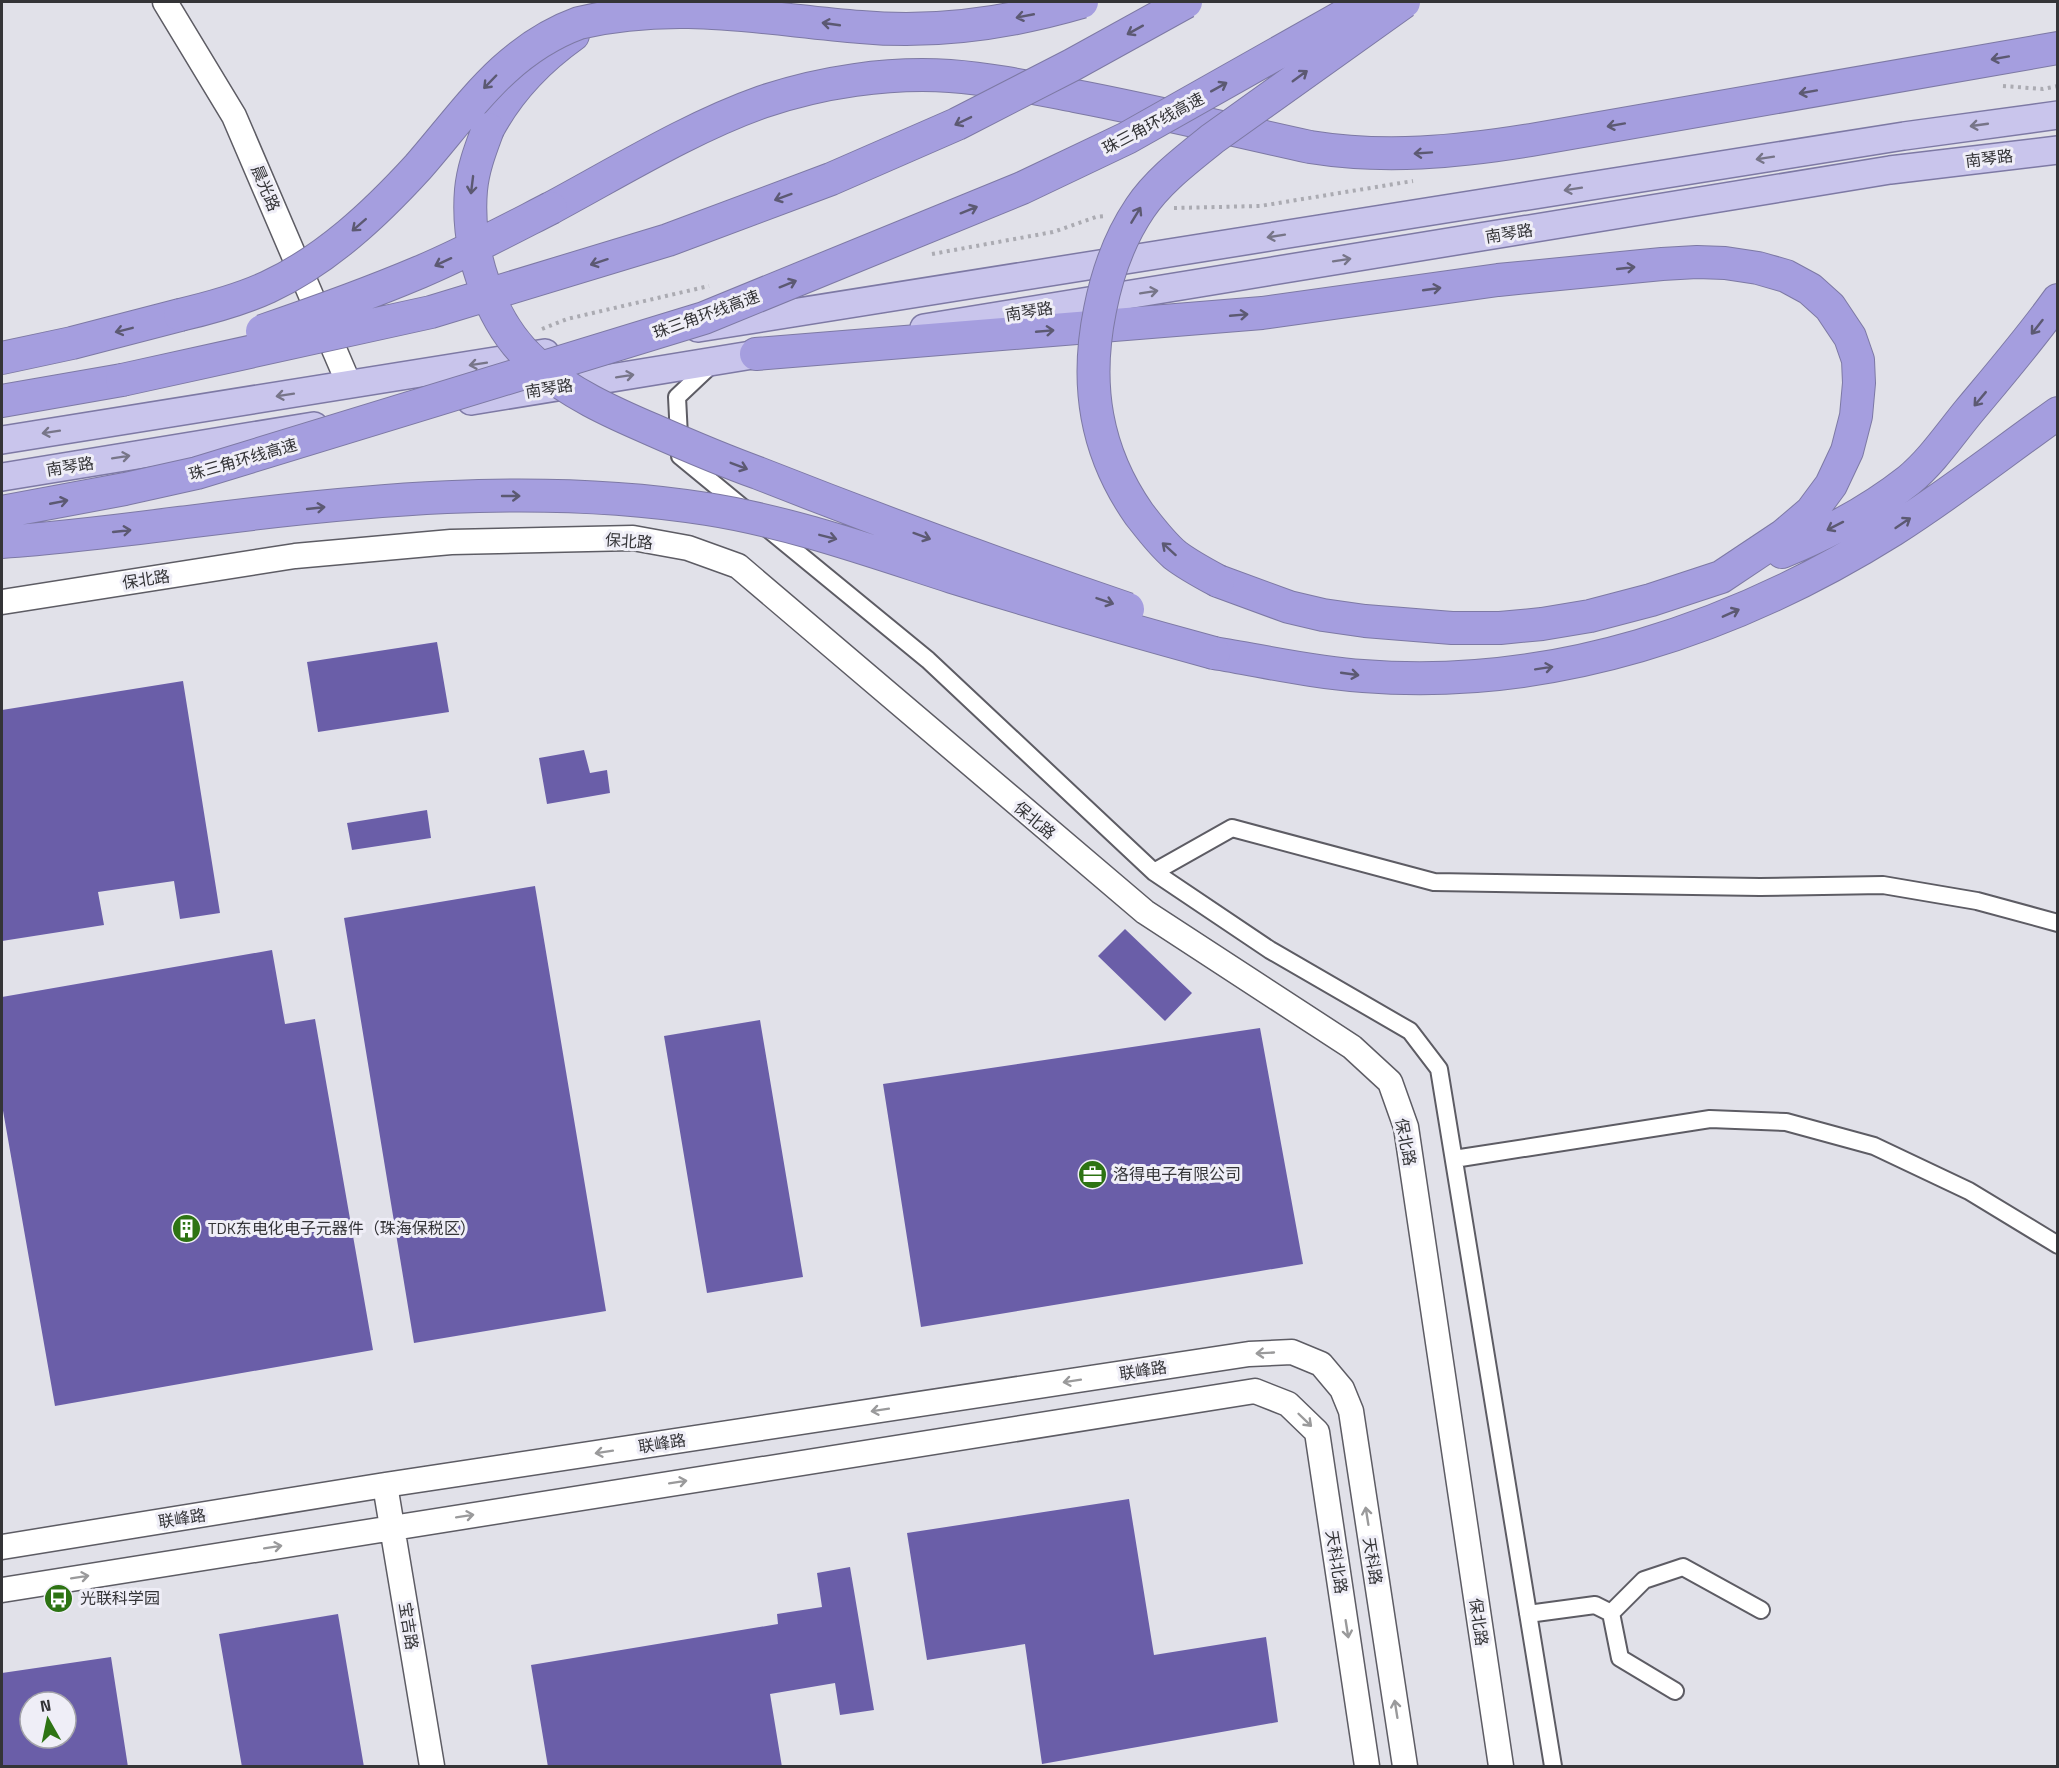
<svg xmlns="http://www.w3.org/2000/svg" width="2059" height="1768" viewBox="0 0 2059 1768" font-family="'Titillium Web','Noto Sans SC',sans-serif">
	<rect width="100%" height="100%" fill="#e1e1e9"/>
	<path fill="#6a5ea8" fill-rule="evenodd" d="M437,642L449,712L318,732L307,662Z
		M183,681L220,913L180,919L174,881L98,892L104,925L2,941V710Z
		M584,750L590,773L607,770L610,793L547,804L539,758Z
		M427,810L431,838L352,850L347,823Z
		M535,886L606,1311L414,1343L344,918Z
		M1125,929L1192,993L1165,1021L1098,956Z
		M272,950L285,1024L315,1019L373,1350L55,1406L2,1105V997Z
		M760,1020L803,1277L707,1293L664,1036Z
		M1260,1028L1303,1264L921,1327L883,1084Z
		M1129,1499L1154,1655L1266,1637L1278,1722L1042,1764L1025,1644L927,1660L907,1533Z
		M850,1567L874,1710L840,1715L835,1683L770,1694L782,1767H548L531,1665L778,1624L777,1614L822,1607L817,1573Z
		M338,1614L364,1767H242L219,1634Z
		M111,1657L128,1767H2V1673ZM30,1702H66V1738H30Z"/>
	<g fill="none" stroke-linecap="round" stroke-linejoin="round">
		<defs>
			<path id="street" d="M713,363L677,397L680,456L748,512
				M767,528L928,660L1154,872L1270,950L1410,1031L1439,1069L1553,1766
				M1154,872L1232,828L1434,882L1760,887L1883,885L1977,901L2058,923
				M1454,1159L1710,1119L1786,1122L1874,1146L1969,1191L2058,1245
				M1611,1613L1644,1580L1683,1567L1761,1610
				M1528,1614L1595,1605L1611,1613L1620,1658L1675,1691"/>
			<path id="secondary" d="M165,2L234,116L349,384
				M2,602L295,556L451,542L633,538L688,548L738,566L1145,912L1352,1047L1390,1082L1406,1127L1501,1766
				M385,1485L432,1766
				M2,1547L385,1485L1249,1354L1292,1352L1321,1364L1342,1389L1351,1411L1405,1766
				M2,1590L1255,1391L1288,1404L1317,1432L1367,1766"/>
			<path id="primary" d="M698,328L1904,136L2058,115
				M924,328L1890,170L2058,150
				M471,401L776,351
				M2,440L545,353
				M2,477L314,426"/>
			<path id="highway" d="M488,129C509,90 538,60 573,35
				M551,208C618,172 691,127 762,102C821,82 888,72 950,76C992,79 1034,88 1075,96C1154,111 1232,130 1310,147C1385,159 1457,152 1531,140L2058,48
				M756,354L1262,313L1498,280L1662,264L1697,262L1725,263L1758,268L1786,276L1810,289L1830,307L1850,337L1858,360L1859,383L1856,416L1847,451L1831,485L1811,512L1784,535L1721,577L1651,600L1590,616L1542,624L1500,628H1452L1365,621L1323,615L1289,607L1218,581
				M2,358L72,343L180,315
				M2,401L122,380
				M1782,552C1826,534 1871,510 1909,480C1932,461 1950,434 1969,411C1999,375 2030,339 2058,300
				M1214,653C1263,661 1314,673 1363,676C1551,691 1735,629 1893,530C1950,494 2003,452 2058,413"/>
		</defs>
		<use href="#street" stroke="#5d5c64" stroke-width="20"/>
		<use href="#secondary" stroke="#5d5c64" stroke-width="27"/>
		<use href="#primary" stroke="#7d79a4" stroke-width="30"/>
		<use href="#highway" stroke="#7d79a4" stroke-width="34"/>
		<path stroke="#ababb2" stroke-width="4" stroke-dasharray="3 4.5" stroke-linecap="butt" d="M2003,86L2043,89L2058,86
			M1174,208L1260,206L1413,181
			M932,254L1053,232L1096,217L1106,216
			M542,329L567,319L709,286"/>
		<use href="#street" stroke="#fff" stroke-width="16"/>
		<use href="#secondary" stroke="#fff" stroke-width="24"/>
		<use href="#primary" stroke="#c9c5ec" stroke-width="27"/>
		<use href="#highway" stroke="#a59edf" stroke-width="32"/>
		<defs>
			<path id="highway-bridge" d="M488,129C481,148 473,168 471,190C466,249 489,323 535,363C569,393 611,412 653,430C687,445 722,460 758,473C880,521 1004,567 1128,609
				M180,315C210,308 240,300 268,287C326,260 375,214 418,167C467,111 505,50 579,23C677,0 762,19 861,27C935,34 1010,23 1082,2
				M262,331C315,313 368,294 420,272C465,253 508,230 551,208
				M122,380L431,312L668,240L831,179L957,124L1072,65L1186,2
				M2,512L125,489L197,473L704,318L1022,188L1127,138L1368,2
				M2,542C64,538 125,530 187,522C357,500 536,482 707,509C790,522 871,551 952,577C1039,604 1126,629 1214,653
				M1218,581C1203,573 1188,565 1175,555C1161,543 1150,528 1139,514C1095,451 1085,384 1100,310C1107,274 1119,239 1140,208C1158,181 1186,160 1212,139L1404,2"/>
		</defs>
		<use href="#highway-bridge" stroke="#7d79a4" stroke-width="34" stroke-linecap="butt"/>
		<use href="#highway-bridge" stroke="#a59edf" stroke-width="32"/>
	</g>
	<defs><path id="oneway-shaft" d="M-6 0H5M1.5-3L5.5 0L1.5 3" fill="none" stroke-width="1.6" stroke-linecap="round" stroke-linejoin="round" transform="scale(1.5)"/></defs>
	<g stroke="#5c5972">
		<use href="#oneway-shaft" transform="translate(1025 16) rotate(169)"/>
		<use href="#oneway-shaft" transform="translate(831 24) rotate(-172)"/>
		<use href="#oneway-shaft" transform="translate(1135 30) rotate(151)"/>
		<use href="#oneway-shaft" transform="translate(2000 58) rotate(170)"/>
		<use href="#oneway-shaft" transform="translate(1300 76) rotate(-36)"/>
		<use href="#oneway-shaft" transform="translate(490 82) rotate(134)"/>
		<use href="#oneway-shaft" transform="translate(1219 87) rotate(-29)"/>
		<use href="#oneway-shaft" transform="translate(1808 92) rotate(170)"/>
		<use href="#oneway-shaft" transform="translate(963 121) rotate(154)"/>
		<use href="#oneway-shaft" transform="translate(1616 125) rotate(170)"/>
		<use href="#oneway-shaft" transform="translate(1423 153) rotate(176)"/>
		<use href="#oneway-shaft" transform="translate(472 185) rotate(97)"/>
		<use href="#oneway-shaft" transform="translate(783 197) rotate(160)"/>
		<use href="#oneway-shaft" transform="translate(969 210) rotate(-22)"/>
		<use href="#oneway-shaft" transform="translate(1136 215) rotate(-59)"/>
		<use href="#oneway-shaft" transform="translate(359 225) rotate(139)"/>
		<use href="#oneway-shaft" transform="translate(443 262) rotate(155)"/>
		<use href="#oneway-shaft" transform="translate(599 262) rotate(162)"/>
		<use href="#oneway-shaft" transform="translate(1626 268) rotate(-6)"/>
		<use href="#oneway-shaft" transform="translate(788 284) rotate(-22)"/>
		<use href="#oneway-shaft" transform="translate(1432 289) rotate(-8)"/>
		<use href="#oneway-shaft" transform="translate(1239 315) rotate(-5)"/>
		<use href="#oneway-shaft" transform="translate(2037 327) rotate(128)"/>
		<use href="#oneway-shaft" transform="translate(124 330) rotate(166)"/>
		<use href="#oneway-shaft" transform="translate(1045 331) rotate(-5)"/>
		<use href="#oneway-shaft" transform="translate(1980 399) rotate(130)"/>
		<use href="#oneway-shaft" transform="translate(739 466) rotate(21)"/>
		<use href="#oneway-shaft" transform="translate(511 496)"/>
		<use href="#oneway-shaft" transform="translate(59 502) rotate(-11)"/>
		<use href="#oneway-shaft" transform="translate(316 508) rotate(-6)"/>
		<use href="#oneway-shaft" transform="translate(1903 523) rotate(-34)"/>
		<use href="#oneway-shaft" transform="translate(1835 526) rotate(153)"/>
		<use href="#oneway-shaft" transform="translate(122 531) rotate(-6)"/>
		<use href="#oneway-shaft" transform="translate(922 536) rotate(20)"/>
		<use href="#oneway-shaft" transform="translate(828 537) rotate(14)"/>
		<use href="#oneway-shaft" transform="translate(1169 549) rotate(-138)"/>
		<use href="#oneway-shaft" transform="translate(1105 601) rotate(19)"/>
		<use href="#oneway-shaft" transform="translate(1731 613) rotate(-24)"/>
		<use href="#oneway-shaft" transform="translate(1544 668) rotate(-9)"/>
		<use href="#oneway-shaft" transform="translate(1350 674) rotate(8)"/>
	</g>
	<g stroke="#777588">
		<use href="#oneway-shaft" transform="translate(1979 125) rotate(172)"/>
		<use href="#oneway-shaft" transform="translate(1765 158) rotate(171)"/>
		<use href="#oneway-shaft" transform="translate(1573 189) rotate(171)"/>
		<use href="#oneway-shaft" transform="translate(1276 236) rotate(171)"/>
		<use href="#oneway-shaft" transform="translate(1342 260) rotate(-9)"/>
		<use href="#oneway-shaft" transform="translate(1149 292) rotate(-9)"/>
		<use href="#oneway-shaft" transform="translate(478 364) rotate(171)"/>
		<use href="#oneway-shaft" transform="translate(625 376) rotate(-9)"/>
		<use href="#oneway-shaft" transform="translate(285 395) rotate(171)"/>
		<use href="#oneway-shaft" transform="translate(51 432) rotate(171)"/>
		<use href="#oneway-shaft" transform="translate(121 457) rotate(-9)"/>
	</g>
	<g stroke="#9a9a9b">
		<use href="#oneway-shaft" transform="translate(1265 1353) rotate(177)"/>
		<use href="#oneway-shaft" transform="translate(1072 1381) rotate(171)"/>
		<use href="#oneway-shaft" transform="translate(880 1410) rotate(171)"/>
		<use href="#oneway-shaft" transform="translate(1305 1420) rotate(44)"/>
		<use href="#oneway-shaft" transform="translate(604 1452) rotate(171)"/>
		<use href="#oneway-shaft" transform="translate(678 1482) rotate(-9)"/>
		<use href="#oneway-shaft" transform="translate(465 1516) rotate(-9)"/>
		<use href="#oneway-shaft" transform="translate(1367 1516) rotate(-99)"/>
		<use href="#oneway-shaft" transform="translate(273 1547) rotate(-9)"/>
		<use href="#oneway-shaft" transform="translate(80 1577) rotate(-9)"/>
		<use href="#oneway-shaft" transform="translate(1347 1629) rotate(81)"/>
		<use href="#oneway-shaft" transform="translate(1396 1709) rotate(-99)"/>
	</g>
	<defs>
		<symbol id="office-disc" viewBox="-11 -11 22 22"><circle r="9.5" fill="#2d7313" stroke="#efeef7"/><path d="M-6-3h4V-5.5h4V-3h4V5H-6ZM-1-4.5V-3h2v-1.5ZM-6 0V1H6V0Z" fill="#fff"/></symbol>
		<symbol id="building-disc" viewBox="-11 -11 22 22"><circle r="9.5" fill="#2d7313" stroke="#efeef7"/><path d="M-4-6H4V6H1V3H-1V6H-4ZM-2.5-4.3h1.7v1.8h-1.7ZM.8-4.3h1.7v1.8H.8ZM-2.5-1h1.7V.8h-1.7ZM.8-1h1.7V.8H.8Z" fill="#fff"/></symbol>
		<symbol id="bus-disc" viewBox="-11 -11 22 22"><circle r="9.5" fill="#2d7313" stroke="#efeef7"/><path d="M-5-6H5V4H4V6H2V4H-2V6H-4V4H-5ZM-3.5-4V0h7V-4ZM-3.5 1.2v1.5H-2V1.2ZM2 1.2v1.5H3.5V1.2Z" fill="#fff"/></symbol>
	</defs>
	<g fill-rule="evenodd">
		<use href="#office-disc" x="1076" y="1158" width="33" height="33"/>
		<use href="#building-disc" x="170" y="1212" width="33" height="33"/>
		<use href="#bus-disc" x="42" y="1582" width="33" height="33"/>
	</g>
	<g text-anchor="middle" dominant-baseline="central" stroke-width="6" stroke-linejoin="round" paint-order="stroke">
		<g font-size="16" fill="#343437" stroke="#efeef7">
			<text transform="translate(1153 123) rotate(-28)">珠三角环线高速</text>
			<text transform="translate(1989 158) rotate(-7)">南琴路</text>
			<text transform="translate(266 188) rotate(67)">晨光路</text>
			<text transform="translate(1509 233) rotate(-9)">南琴路</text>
			<text transform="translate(1029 311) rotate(-9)">南琴路</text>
			<text transform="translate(706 314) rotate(-20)">珠三角环线高速</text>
			<text transform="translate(549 388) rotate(-9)">南琴路</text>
			<text transform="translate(243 459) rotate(-16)">珠三角环线高速</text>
			<text transform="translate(70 466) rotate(-9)">南琴路</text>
			<text transform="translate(629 541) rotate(4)">保北路</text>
			<text transform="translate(146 579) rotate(-9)">保北路</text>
			<text transform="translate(1035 820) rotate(40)">保北路</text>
			<text transform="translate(1406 1142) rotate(79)">保北路</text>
			<text transform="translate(1143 1370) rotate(-9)">联峰路</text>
			<text transform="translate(662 1443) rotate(-9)">联峰路</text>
			<text transform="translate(182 1518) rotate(-9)">联峰路</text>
			<text transform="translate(1373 1561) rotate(81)">天科路</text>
			<text transform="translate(1337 1562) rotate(81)">天科北路</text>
			<text transform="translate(1479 1622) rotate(82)">保北路</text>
			<text transform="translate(409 1626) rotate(81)">宝吉路</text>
		</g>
		<g font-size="16" fill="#343437" stroke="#efeef7" text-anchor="start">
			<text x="1113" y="1174">洛得电子有限公司</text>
			<text x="208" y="1228">TDK东电化电子元器件（珠海保税区）</text>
			<text x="80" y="1598">光联科学园</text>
		</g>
	</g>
	<rect width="2059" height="1768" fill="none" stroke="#343437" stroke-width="6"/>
	<g transform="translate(48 1720) rotate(351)"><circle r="28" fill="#efeef7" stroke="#a4a4aa" stroke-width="1.5"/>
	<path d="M0-4.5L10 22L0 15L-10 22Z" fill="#2d7313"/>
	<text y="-9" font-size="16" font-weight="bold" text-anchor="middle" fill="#343437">N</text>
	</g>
</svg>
